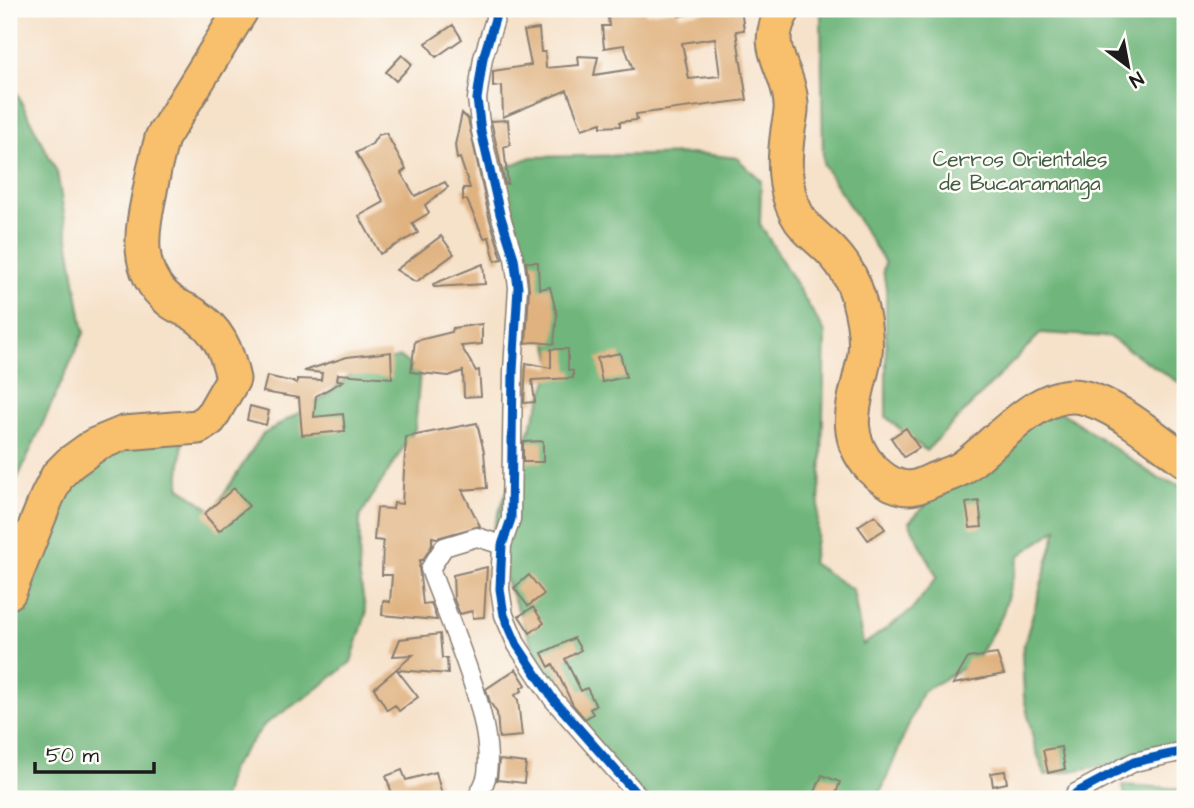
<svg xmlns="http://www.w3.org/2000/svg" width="1194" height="808" viewBox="0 0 1194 808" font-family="'Architects Daughter',sans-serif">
	<rect width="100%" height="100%" fill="#fdfcf7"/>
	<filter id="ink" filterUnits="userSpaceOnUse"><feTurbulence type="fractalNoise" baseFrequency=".0143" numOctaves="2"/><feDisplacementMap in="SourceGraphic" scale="14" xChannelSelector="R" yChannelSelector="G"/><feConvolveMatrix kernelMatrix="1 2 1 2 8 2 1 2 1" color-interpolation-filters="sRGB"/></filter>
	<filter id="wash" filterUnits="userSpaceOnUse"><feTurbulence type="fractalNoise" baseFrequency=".00686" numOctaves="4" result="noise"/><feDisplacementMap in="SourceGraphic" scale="28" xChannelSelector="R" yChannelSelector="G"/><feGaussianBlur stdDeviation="1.57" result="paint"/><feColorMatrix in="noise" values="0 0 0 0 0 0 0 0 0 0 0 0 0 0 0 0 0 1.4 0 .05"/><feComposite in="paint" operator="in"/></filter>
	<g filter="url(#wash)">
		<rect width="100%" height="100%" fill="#f6e1c9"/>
		<path fill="#6fb67b" stroke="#46694c" stroke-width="2" d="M821,9H1185V387L1109,337L1041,333L926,451L886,417V288L883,270L885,263L823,164Z
			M9,78L57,172L84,333L9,497Z
			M703,154L737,158L761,181L760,224L825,333L822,458L817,532L812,563L853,590L863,645L912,610L937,577L909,522L997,429L1060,411L1158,478L1185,487V753L1045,775L1035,748L1024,697L1022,652L1057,529L1019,556L1002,616L976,660L922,692L878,799H653L617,777L546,678L489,539L553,367L544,327L519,268L491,174L531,157Z
			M400,357L420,373L415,429L360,516L359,573L366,614L351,662L312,693L265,724L231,768L223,799H9V607L59,480L104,445L183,438L179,487L213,511L262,435L323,398L359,368Z
			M1122,785L1185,789V799H1126Z"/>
		<g id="blocks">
			<path fill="#e0b280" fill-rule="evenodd" d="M607,9H645V14L678,9L679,16L718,9H741L744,30L736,31L747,100L636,114L637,120L620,122V126L601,127V123L582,129L567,90L503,117L502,86L493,87V71L531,65L524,31L539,29L541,52H545L546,68L579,65L578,56L598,57L594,75L633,69L624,45L604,48L602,26H609ZM715,38L720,76L689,79L682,43Z
				M453,25L462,39L436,57L426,43Z
				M402,55L412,64L396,81L386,72Z
				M462,113L468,119L489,217L502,259L495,261L489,237L484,238L467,200H463V188H470L460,158L457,159L455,145Z
				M508,120L510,145L504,147L508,184H505L491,121Z
				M386,133L406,169L401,173L415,196L445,182L448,187L425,205L429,213L412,223L418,233L380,254L359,216L384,202L356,153L372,144L378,135Z
				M441,236L454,254L416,282L396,270Z
				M526,262H538L539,289L550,287L557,315L554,344L535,342L526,343L529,288Z
				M483,264L485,284L434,287L433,284Z
				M482,324V344L461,346L476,371L479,370L481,396L464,397L463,371L449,376L411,372L415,341L452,332L453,328Z
				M551,349H568V370L573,371V378L532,380L535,402L524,403L526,363L551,368Z
				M391,352L392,378L338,374L337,380L343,381L316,396L314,417L343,414L345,431L302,435L299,398L263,392L267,376L297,383V379L321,380L322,373L304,371L347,357Z
				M620,353L626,377L602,382L597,358Z
				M250,406L269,411L266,425L247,420Z
				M477,423L484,452L487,488L462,490L480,526L437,538L432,537V545L423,560H420L419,568L423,604L431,603L437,620L382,615L383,601L390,602L392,575H382L383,541L374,540L377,508L393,509L394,503L402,504L406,437Z
				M906,428L919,448L904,457L891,438Z
				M543,441V462H523V442Z
				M234,488L249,506L219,531L204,514Z
				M979,501L982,527L970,528L966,503Z
				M875,515L885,529L868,540L858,526Z
				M487,567L484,617L473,618L472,611L460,614L454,600L453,575Z
				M529,575L544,594L528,606L514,588Z
				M533,607L544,623L530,633L519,616Z
				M440,634L442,658H447L448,674L397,670L418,697L399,711L395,705L387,710L374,688L413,655L393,656L400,639Z
				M574,638L581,650L565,659L581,691L587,688L596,706L590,709L593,714L585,719L573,705L553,664L549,667L542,653Z
				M997,654L1004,674L953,684L968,658Z
				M516,669L526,685L521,688L522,691L515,695L518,700L522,736L499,738L497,713L490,702L486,689Z
				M1061,747L1065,769L1048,773L1043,750Z
				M499,760L526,763L524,783L497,780Z
				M402,770L406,780L436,772L443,799H394L386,776Z
				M1005,771L1007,783L993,786L991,773Z
				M822,775L840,782L834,799H812Z"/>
		</g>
	</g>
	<g filter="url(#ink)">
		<use href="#blocks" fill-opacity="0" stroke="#897e72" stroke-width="2"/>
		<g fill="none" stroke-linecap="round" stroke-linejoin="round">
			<defs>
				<path id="street" d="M495,9V19L483,58L477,99L481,131L500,214L514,258L518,287L513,371L511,519L502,545L501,566L500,589L504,615L517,645L553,699L641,799
					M476,799C480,792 486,782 487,774C495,719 449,622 430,569L444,547L477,537L502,545
					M1072,799L1076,793L1134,762L1185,751"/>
				<path id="highway" d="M784,9C759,49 789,66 791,104C792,112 789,122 788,130C784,159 783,187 796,213C803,227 813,234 824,244C840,258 852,276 858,297C863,315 867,335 865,354C858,397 837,431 872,469C879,476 887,483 898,486C911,491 922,485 933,480C943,476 954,473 962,468C994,446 1040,387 1082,397C1117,405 1155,439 1185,460
					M9,592L47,497L58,475L70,463L95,445L124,433L198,427L210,419L233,379C227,350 218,329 192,313C185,309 175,306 169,300C133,271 142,229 150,191C153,173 157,156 162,138L242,9"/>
			</defs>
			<use href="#street" stroke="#897e72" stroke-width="21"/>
			<use href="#highway" stroke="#897e72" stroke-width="37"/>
			<use href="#street" stroke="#fff" stroke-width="18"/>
			<use href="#highway" stroke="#f8bf6c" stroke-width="33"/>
			<defs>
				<path id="cycleway" d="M495,9V19L483,58L477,99L481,131L500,214L514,258L518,287L513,371L511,519L502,545L501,566L500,589L504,615L517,645L553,699L641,799
					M1072,799L1076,793L1134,762L1185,751"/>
			</defs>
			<use href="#cycleway" stroke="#fdfcf7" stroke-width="13"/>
			<use href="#cycleway" stroke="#0057b8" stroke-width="9"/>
		</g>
	</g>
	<g text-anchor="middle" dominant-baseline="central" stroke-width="5" stroke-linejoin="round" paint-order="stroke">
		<g font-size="21" fill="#425c45" stroke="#fdfcf7">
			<text x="1020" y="159">Cerros Orientales<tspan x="1020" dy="24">de Bucaramanga</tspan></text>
		</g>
	</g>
	<rect width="1194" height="808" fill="none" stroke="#fdfcf7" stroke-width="35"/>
	<g transform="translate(1128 66) rotate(148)" stroke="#fdfcf7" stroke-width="5" paint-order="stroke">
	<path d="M0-5L12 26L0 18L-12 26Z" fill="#1c1c1c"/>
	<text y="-10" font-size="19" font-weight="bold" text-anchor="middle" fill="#1c1c1c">N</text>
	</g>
	<path d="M35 762v10h119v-10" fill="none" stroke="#1c1c1c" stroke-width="3.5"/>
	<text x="46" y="762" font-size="21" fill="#1c1c1c" stroke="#fdfcf7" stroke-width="5" paint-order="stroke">50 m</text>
</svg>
